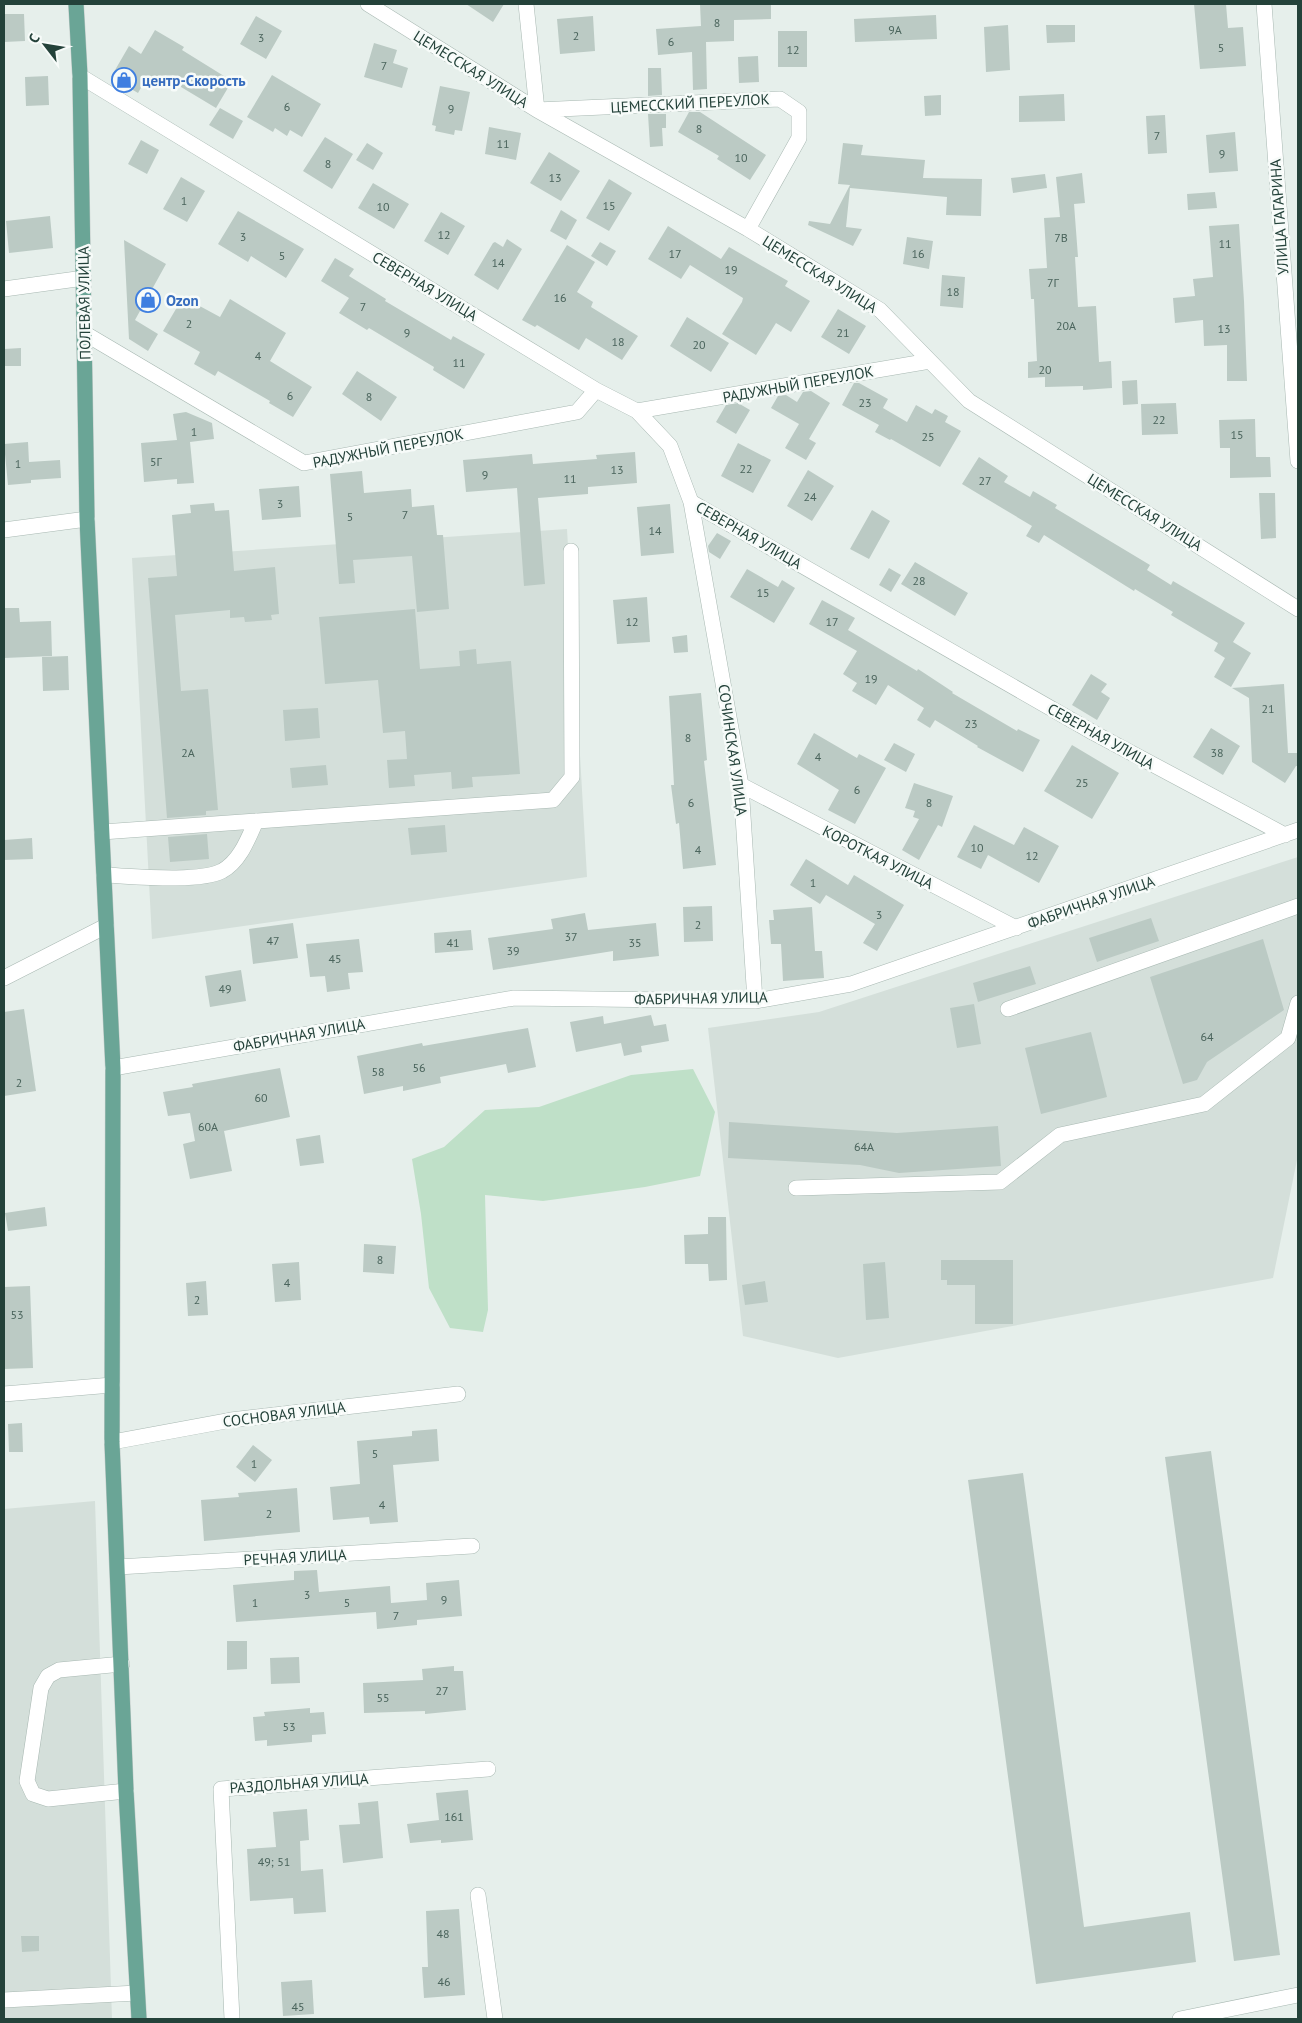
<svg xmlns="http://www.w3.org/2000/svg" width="1302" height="2023" viewBox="0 0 1302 2023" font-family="'PT Sans',sans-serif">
	<rect width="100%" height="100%" fill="#e6efeb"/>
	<path fill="#d4dfda" d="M567,529L587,877L152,939L132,558Z
		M1298,857V1155L1273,1278L838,1358L743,1336L708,1028L819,1012Z
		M95,1501L112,2019H4V1509Z"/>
	<path fill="#bfe0c8" d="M693,1069L715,1112L700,1176L645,1187L543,1201L485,1195L488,1310L483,1332L450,1328L429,1288L421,1214L412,1159L444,1147L485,1110L539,1107L631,1075Z"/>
	<path fill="#bbcac4" d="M466,4H504L493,22Z
		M700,4H771V19L734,20V41L706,42L707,89L693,90L692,52L658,55L656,29L701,26Z
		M1194,4H1226L1228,28L1243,27L1246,66L1200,69Z
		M4,14H24L25,41L4,42Z
		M936,15L937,39L855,42L854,19Z
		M256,16L282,31L266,59L240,44Z
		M593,16L595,51L560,54L557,19Z
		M1008,25L1010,70L986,72L984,27Z
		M1046,25H1075V42L1047,43Z
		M155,30L184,47L182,50L232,81L216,108L166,78L162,85L147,77L138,93L111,77L129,46L141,54Z
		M778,31H807V67H778Z
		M374,43L397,50L393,63L408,68L402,88L364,77Z
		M758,56L759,82L739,83L738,57Z
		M648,68H661L662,95L648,96Z
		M272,75L321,104L302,137L290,130L287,136L275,128L273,132L247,117Z
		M48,76L49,105L26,106L25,77Z
		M440,86L470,92L462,131L455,130L454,135L435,131L436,126L432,125Z
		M1064,94L1065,121L1019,122V96Z
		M941,95V115L925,116L924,96Z
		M220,108L243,121L233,139L209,125Z
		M689,112H700L766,155L750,180L717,159L719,156L678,132Z
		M648,114H666V128H662L663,146L650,147Z
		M1165,115L1167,153L1148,154L1146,116Z
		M489,127L521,133L516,160L485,154Z
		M1235,132L1238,171L1209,173L1206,135Z
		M325,137L353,154L332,189L303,171Z
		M141,140L159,150L147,174L128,164Z
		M367,143L383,153L373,170L356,160Z
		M843,143L863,145L861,155L925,160L923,178L982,179L981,216L946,215L947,197L850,188L846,227L862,229L853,246L808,225L809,221L830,224L850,185L838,184Z
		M549,152L580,171L561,201L530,183Z
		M1082,173L1085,203L1074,204L1078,257H1075L1078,307L1096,306L1099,362L1111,361L1112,388L1083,390V386L1045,387V377L1028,378V362L1037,361L1034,299H1031L1029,269L1047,268L1044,218L1060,217L1056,177Z
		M1045,174L1047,188L1013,193L1011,178Z
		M181,177L205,191L187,222L163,209Z
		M609,179L632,193L609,231L586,218Z
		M373,183L409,204L394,229L358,208Z
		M1215,192L1217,208L1188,210L1187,194Z
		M561,210L577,220L566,240L550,231Z
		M238,211L304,249L286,278L251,256L248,262L218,244Z
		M441,212L465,226L448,255L424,241Z
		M50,216L53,248L9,253L6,221Z
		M1239,224L1244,301L1247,381H1227V345L1204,346L1203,320L1175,323L1173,298L1195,296L1193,279L1213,277L1209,226Z
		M668,226L721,259L729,247L788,281L785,286L810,301L791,332L776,323L756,355L722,334L742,302L743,298L690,265L681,279L648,259Z
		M907,237L933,241L929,269L903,264Z
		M507,239L522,249L498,290L474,275L493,243L495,242L503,247Z
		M124,240L166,264L135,320L158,334L148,351L129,339Z
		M600,242L616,251L607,266L591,256Z
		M567,245L595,262L577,292L593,302L591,307L638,336L622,360L586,338L579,350L537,325L535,327L522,320Z
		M335,258L354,269L349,276L386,299L385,301L451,340L453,336L485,354L464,389L433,370L434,367L369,328L367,330L339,313L349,298L321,281Z
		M942,275L965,277L963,308L940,306Z
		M183,297L220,317L230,299L286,333L270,361L312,387L293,417L269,403L270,401L218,371L215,376L194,364L200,352L163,331Z
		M838,309L866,326L849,354L821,337Z
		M687,317L729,343L711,372L670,346Z
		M21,348V366H4V349Z
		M357,371L397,397L381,421L342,394Z
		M1137,380L1138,404L1123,405L1122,381Z
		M854,383H859L888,399L883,408L907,422L916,405L932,414L935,409L948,416L945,422L961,431L940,467L891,439L890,440L875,432L879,425L842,405Z
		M811,391L830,403L809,439L816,443L806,460L785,448L799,424L771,408L778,396L786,395L797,402L803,392Z
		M738,403L750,410L736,434L716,422L726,405Z
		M1176,403L1178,434L1142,435L1141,404Z
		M186,412L212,423L214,439L190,442L194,483L177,484V479L144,482L141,443L177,440L173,414Z
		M1255,419L1256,457H1270L1271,477L1230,478V448H1220L1219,420Z
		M28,442L29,462L60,460L61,478L31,480V483L8,485L4,444Z
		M738,443L771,460L753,493L721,476Z
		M635,452L637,483L588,487V494L538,498L545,584L524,586L517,488L466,492L463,460L532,454L533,464L597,459L596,455Z
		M979,457L1008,476L1004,482L1030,497L1033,491L1057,505L1055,508L1150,565L1147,570L1171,585L1173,581L1245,623L1233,642L1251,653L1231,687L1214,677L1225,658L1214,651L1218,643L1171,615L1173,612L1135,589L1134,591L1044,535L1039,543L1026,536L1032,526L962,484Z
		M808,470L834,486L812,521L787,506Z
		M362,471L364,493L411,489L412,507L434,505L437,535H443L449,609L417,612L412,556L353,560L355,583L339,584L330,474Z
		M299,486L301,517L262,520L259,489Z
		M1259,493H1275L1276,538L1261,539Z
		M214,503L215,511L229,510L234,571L275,567L279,614L271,615L272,620L245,622L244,617L230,618V610L175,615L181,691L208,689L218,810L206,811V815L167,818L148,578L177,576L172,515L191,513L190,505Z
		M670,504L674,553L641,556L637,507Z
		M872,510L890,521L869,559L850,549Z
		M717,533L731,541L720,559L709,552L708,546Z
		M915,562L968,593L955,616L901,584Z
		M889,568L901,575L891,592L879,585Z
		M747,569L778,587L782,580L795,588L774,623L730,597Z
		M647,597L650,642L617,644L613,600Z
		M822,600L855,618L848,630L917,671L918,669L953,692L952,693L1017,731L1018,729L1040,740L1023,772L977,747L978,746L935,720L930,728L917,720L924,708L888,685L876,705L852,691L857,683L843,674L857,651L809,624Z
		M4,608H19L20,622L51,621L52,656L4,658Z
		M415,609L420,669L460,666L459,651L476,649L477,664L511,661L520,774L472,777L473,787L452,789L451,772L414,775L415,786L389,788L387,760L407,759L405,731L383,733L378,680L325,684L319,617Z
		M687,635L688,652L674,653L672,637Z
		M68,656L69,690L43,691L42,657Z
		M1091,674L1107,684L1101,692L1110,698L1097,720L1072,705Z
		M1284,684L1288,753H1298V766H1296L1285,783L1252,762L1249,698L1232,688Z
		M701,693L707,760L704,761L716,865L683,869L679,823L676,824L671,785H674L669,696Z
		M318,708L320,738L285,741L283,710Z
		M1211,728L1240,746L1223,775L1193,757Z
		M814,733L857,758L859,754L886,768L855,824L828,810L839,790L797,764Z
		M894,743L915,754L906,772L884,760Z
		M1072,745L1119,773L1092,819L1044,791Z
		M326,765L328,785L292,788L290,768Z
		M914,783L953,796L942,827L938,825L919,860L902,850L919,819L913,817L915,811L905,808Z
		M445,825L447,852L411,855L408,828Z
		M974,825L1014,845L1024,827L1059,846L1039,883L988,855L981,869L957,857Z
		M207,834L209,859L170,862L168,837Z
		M32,838L33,859L4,860V840Z
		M806,859L848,885L854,875L904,905L877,951L863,943L875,924L826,895L820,904L790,885Z
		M712,906L713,941L684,942L683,907Z
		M812,907L815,951H822L824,978L783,981L781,944H771L769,920H774L773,910Z
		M585,913L588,930L656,923L659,956L613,961V951L493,970L488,938L553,929L551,919Z
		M1151,918L1159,941L1097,962L1089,938Z
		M293,923L298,958L253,964L249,929Z
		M471,930L473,950L435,953L434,933Z
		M359,939L363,972L348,973L350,989L327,992L325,976L310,977L306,944Z
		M1263,939L1284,1010L1207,1062L1197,1080L1183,1084L1150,977Z
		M1030,966L1036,984L978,1002L973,983Z
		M241,970L246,1001L210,1007L205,976Z
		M974,1004L981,1044L957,1048L950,1008Z
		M24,1009L36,1091L4,1096V1012Z
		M651,1015L654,1026L666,1024L669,1041L641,1046L642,1052L624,1056L621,1043L576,1052L570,1022L603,1016L604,1024Z
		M528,1028L536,1067L508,1073L506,1064L440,1077L441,1083L403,1091V1086L364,1094L357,1056L422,1043L423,1046Z
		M1091,1032L1107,1097L1041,1114L1025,1048Z
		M280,1068L290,1117L224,1131L232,1171L190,1179L183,1144L195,1141L190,1113L168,1116L163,1092L193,1087L192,1084Z
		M729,1122L897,1133L998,1126L1001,1166L899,1173L860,1165L728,1158Z
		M320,1135L324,1163L300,1166L296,1139Z
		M45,1207L47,1226L8,1231L5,1213Z
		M708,1217H726L727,1280L709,1281L708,1264H685L684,1235L708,1234Z
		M364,1244L396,1246L394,1274L363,1272Z
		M941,1260H1013V1324H975V1285H947V1280H941Z
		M299,1262L301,1300L275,1302L272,1264Z
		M885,1262L889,1318L866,1320L863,1264Z
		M206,1281L208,1315L188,1316L186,1283Z
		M765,1281L768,1302L745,1305L742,1285Z
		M30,1286L33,1368L4,1369V1287Z
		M22,1423L23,1452H9L8,1424Z
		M437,1429L439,1461L393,1465L398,1522L370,1524L369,1517L333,1520L330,1487L360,1484L357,1441L412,1436V1431Z
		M253,1445L272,1460L255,1482L236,1467Z
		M1211,1451L1280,1955L1234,1961L1165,1457Z
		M1023,1473L1084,1927L1190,1912L1196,1962L1036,1984L968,1480Z
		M297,1488L300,1532L204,1541L201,1500L239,1497L238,1493Z
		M317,1570L319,1592L390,1586L391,1603L427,1600L426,1583L459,1580L462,1616L417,1620V1625L377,1629L376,1612L236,1622L233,1585L294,1580V1571Z
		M227,1641H247V1669L227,1670Z
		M299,1657L300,1683L271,1684L270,1658Z
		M454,1666V1671H463L466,1710L425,1714V1711L364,1713L363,1683L423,1680L422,1669Z
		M310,1708V1713L324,1712L326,1734L312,1735V1742L267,1746V1740L255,1741L253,1717L265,1716L264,1712Z
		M468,1790L473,1840L441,1843V1840L410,1843L407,1824L439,1820L436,1793Z
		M378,1801L383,1858L343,1863L339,1825L360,1824L358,1803Z
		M307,1809L309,1840L300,1841L301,1871L323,1869L326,1912L294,1914L293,1898L250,1901L247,1849L276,1847L273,1812Z
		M459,1909L465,1995L424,1998L422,1967H428L426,1911Z
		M21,1936H39V1951L22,1952Z
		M312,1980L314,2014L283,2016L281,1982Z"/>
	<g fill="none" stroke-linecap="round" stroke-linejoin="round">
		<defs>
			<path id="minor" d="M368,4L537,110L748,229L880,310L969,401L1298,609
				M526,4L537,110L780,99L799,112V138L748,229
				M1264,4L1298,461
				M80,76L596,390L637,411L670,446L691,502L1094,733L1285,835
				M4,289L84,278
				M84,333L304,463L577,412L596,390
				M637,411L930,361
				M691,502L741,785L755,1001
				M4,530L87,519
				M741,785L1016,928
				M102,832L553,800L572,777L571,551
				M104,875C130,876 199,883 222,871C240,861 248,839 256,821
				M4,978L106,926
				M1008,1009L1298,906
				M113,1068L514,998L755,1001L851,984L1298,830
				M796,1188L1000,1182L1060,1135L1204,1104L1288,1038L1298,1003
				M4,1394L112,1385
				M112,1442L231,1420L458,1394
				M118,1567L472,1546
				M122,1664L59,1670L48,1676L41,1688L27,1781L33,1794L48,1799L126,1791
				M478,1895L495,2019
				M4,2000L137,1993
				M232,2019L221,1789L488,1769
				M1180,2019L1298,1995"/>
			<path id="major" d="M76,4L80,76L87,519L113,1068L112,1442L126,1791L139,2019"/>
		</defs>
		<use href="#minor" stroke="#a8b8b2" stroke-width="16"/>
		<use href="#major" stroke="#c2cac8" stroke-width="16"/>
		<use href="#minor" stroke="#fff" stroke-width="15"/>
		<use href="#major" stroke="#6aa596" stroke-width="15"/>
	</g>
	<defs>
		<symbol id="shop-ring" viewBox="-11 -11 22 22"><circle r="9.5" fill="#f7fbf9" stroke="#3f7fe0" stroke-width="1.5"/><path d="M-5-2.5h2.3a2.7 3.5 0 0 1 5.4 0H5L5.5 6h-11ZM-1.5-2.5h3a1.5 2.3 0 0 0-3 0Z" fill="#3f7fe0"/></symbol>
	</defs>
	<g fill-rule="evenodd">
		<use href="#shop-ring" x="110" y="66" width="28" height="28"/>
		<use href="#shop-ring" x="134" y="286" width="28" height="28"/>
	</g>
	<g text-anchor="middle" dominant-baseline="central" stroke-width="5" stroke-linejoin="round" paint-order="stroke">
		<g font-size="12" fill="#4a645c">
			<text x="717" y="22">8</text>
			<text x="895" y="29">9А</text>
			<text x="576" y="35">2</text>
			<text x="261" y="37">3</text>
			<text x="671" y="41">6</text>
			<text x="1221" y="47">5</text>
			<text x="793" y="49">12</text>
			<text x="384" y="65">7</text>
			<text x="287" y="106">6</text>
			<text x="451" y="108">9</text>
			<text x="699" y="128">8</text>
			<text x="1157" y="135">7</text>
			<text x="503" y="143">11</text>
			<text x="1222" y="153">9</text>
			<text x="741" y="157">10</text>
			<text x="328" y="163">8</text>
			<text x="555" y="177">13</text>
			<text x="184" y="200">1</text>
			<text x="609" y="205">15</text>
			<text x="383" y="206">10</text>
			<text x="444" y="234">12</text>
			<text x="243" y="236">3</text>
			<text x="1061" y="237">7В</text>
			<text x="1225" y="243">11</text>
			<text x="675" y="253">17</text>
			<text x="918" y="253">16</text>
			<text x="282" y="255">5</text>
			<text x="498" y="262">14</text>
			<text x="731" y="269">19</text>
			<text x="1053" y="282">7Г</text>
			<text x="953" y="291">18</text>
			<text x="560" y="297">16</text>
			<text x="363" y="306">7</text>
			<text x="189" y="323">2</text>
			<text x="1066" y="325">20А</text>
			<text x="1224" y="328">13</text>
			<text x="407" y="332">9</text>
			<text x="843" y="332">21</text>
			<text x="618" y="341">18</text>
			<text x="699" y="344">20</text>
			<text x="258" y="355">4</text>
			<text x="459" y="362">11</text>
			<text x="1045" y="369">20</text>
			<text x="290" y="395">6</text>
			<text x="369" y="396">8</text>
			<text x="865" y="402">23</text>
			<text x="1159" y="419">22</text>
			<text x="194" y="431">1</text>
			<text x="1237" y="434">15</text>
			<text x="928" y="436">25</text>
			<text x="156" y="461">5Г</text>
			<text x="18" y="463">1</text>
			<text x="746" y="468">22</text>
			<text x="617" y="469">13</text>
			<text x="485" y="474">9</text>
			<text x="570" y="478">11</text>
			<text x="985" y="480">27</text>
			<text x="810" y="496">24</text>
			<text x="280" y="503">3</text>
			<text x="405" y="514">7</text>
			<text x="350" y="516">5</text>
			<text x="655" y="530">14</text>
			<text x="919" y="580">28</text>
			<text x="763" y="592">15</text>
			<text x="632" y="621">12</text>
			<text x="832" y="621">17</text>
			<text x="871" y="678">19</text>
			<text x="1268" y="708">21</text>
			<text x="971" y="723">23</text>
			<text x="688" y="737">8</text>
			<text x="188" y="752">2А</text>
			<text x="1217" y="752">38</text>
			<text x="818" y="756">4</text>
			<text x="1082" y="782">25</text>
			<text x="857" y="789">6</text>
			<text x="691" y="802">6</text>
			<text x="929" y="802">8</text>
			<text x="977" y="847">10</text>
			<text x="698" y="849">4</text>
			<text x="1032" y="855">12</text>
			<text x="813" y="882">1</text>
			<text x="879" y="914">3</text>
			<text x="698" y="924">2</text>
			<text x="571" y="936">37</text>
			<text x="273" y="940">47</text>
			<text x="453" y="942">41</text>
			<text x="635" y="942">35</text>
			<text x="513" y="950">39</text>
			<text x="335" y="958">45</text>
			<text x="225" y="988">49</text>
			<text x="1207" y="1036">64</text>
			<text x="419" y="1067">56</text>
			<text x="378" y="1071">58</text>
			<text x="19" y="1082">2</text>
			<text x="261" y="1097">60</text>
			<text x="208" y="1126">60А</text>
			<text x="864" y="1146">64А</text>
			<text x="380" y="1259">8</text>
			<text x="287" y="1282">4</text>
			<text x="197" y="1299">2</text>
			<text x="17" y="1314">53</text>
			<text x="375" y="1453">5</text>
			<text x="254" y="1463">1</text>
			<text x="382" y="1504">4</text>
			<text x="269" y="1513">2</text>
			<text x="307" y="1594">3</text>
			<text x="444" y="1599">9</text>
			<text x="255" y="1602">1</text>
			<text x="347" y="1602">5</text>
			<text x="396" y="1615">7</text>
			<text x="442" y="1690">27</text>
			<text x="383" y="1697">55</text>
			<text x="289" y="1726">53</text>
			<text x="454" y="1816">161</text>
			<text x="274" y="1861">49; 51</text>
			<text x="443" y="1933">48</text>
			<text x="444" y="1981">46</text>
			<text x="298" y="2006">45</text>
		</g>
		<g font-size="15" fill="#24423a" stroke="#f7fbf9">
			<text transform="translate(471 69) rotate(32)">ЦЕМЕССКАЯ УЛИЦА</text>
			<text transform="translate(690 103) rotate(-3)">ЦЕМЕССКИЙ ПЕРЕУЛОК</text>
			<text transform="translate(1279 217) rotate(-94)">УЛИЦА ГАГАРИНА</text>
			<text transform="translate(820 274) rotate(32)">ЦЕМЕССКАЯ УЛИЦА</text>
			<text transform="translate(425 286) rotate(31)">СЕВЕРНАЯ УЛИЦА</text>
			<text transform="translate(84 303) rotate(-91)">ПОЛЕВАЯ УЛИЦА</text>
			<text transform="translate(798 384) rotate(-10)">РАДУЖНЫЙ ПЕРЕУЛОК</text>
			<text transform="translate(388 448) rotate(-11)">РАДУЖНЫЙ ПЕРЕУЛОК</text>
			<text transform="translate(1145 512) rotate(32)">ЦЕМЕССКАЯ УЛИЦА</text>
			<text transform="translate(749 535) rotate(30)">СЕВЕРНАЯ УЛИЦА</text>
			<text transform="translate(1101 736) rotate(29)">СЕВЕРНАЯ УЛИЦА</text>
			<text transform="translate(733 750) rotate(82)">СОЧИНСКАЯ УЛИЦА</text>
			<text transform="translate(878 857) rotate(27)">КОРОТКАЯ УЛИЦА</text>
			<text transform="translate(1091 902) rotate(-19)">ФАБРИЧНАЯ УЛИЦА</text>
			<text transform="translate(701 998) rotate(-1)">ФАБРИЧНАЯ УЛИЦА</text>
			<text transform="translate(299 1035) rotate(-10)">ФАБРИЧНАЯ УЛИЦА</text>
			<text transform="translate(284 1414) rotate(-7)">СОСНОВАЯ УЛИЦА</text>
			<text transform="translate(295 1557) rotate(-3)">РЕЧНАЯ УЛИЦА</text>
			<text transform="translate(299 1783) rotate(-4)">РАЗДОЛЬНАЯ УЛИЦА</text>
		</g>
		<g font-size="15" font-weight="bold" fill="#366cbe" stroke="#f7fbf9" text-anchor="start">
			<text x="142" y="80">центр-Скорость</text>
			<text x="166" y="300">Ozon</text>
		</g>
	</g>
	<rect width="1302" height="2023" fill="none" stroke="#24423a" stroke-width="10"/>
	<g transform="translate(45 45) rotate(301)" stroke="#f7fbf9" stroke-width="4" paint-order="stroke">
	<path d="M0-4L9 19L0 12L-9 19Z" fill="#24423a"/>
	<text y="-8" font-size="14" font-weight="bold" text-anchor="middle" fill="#24423a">С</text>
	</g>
</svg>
